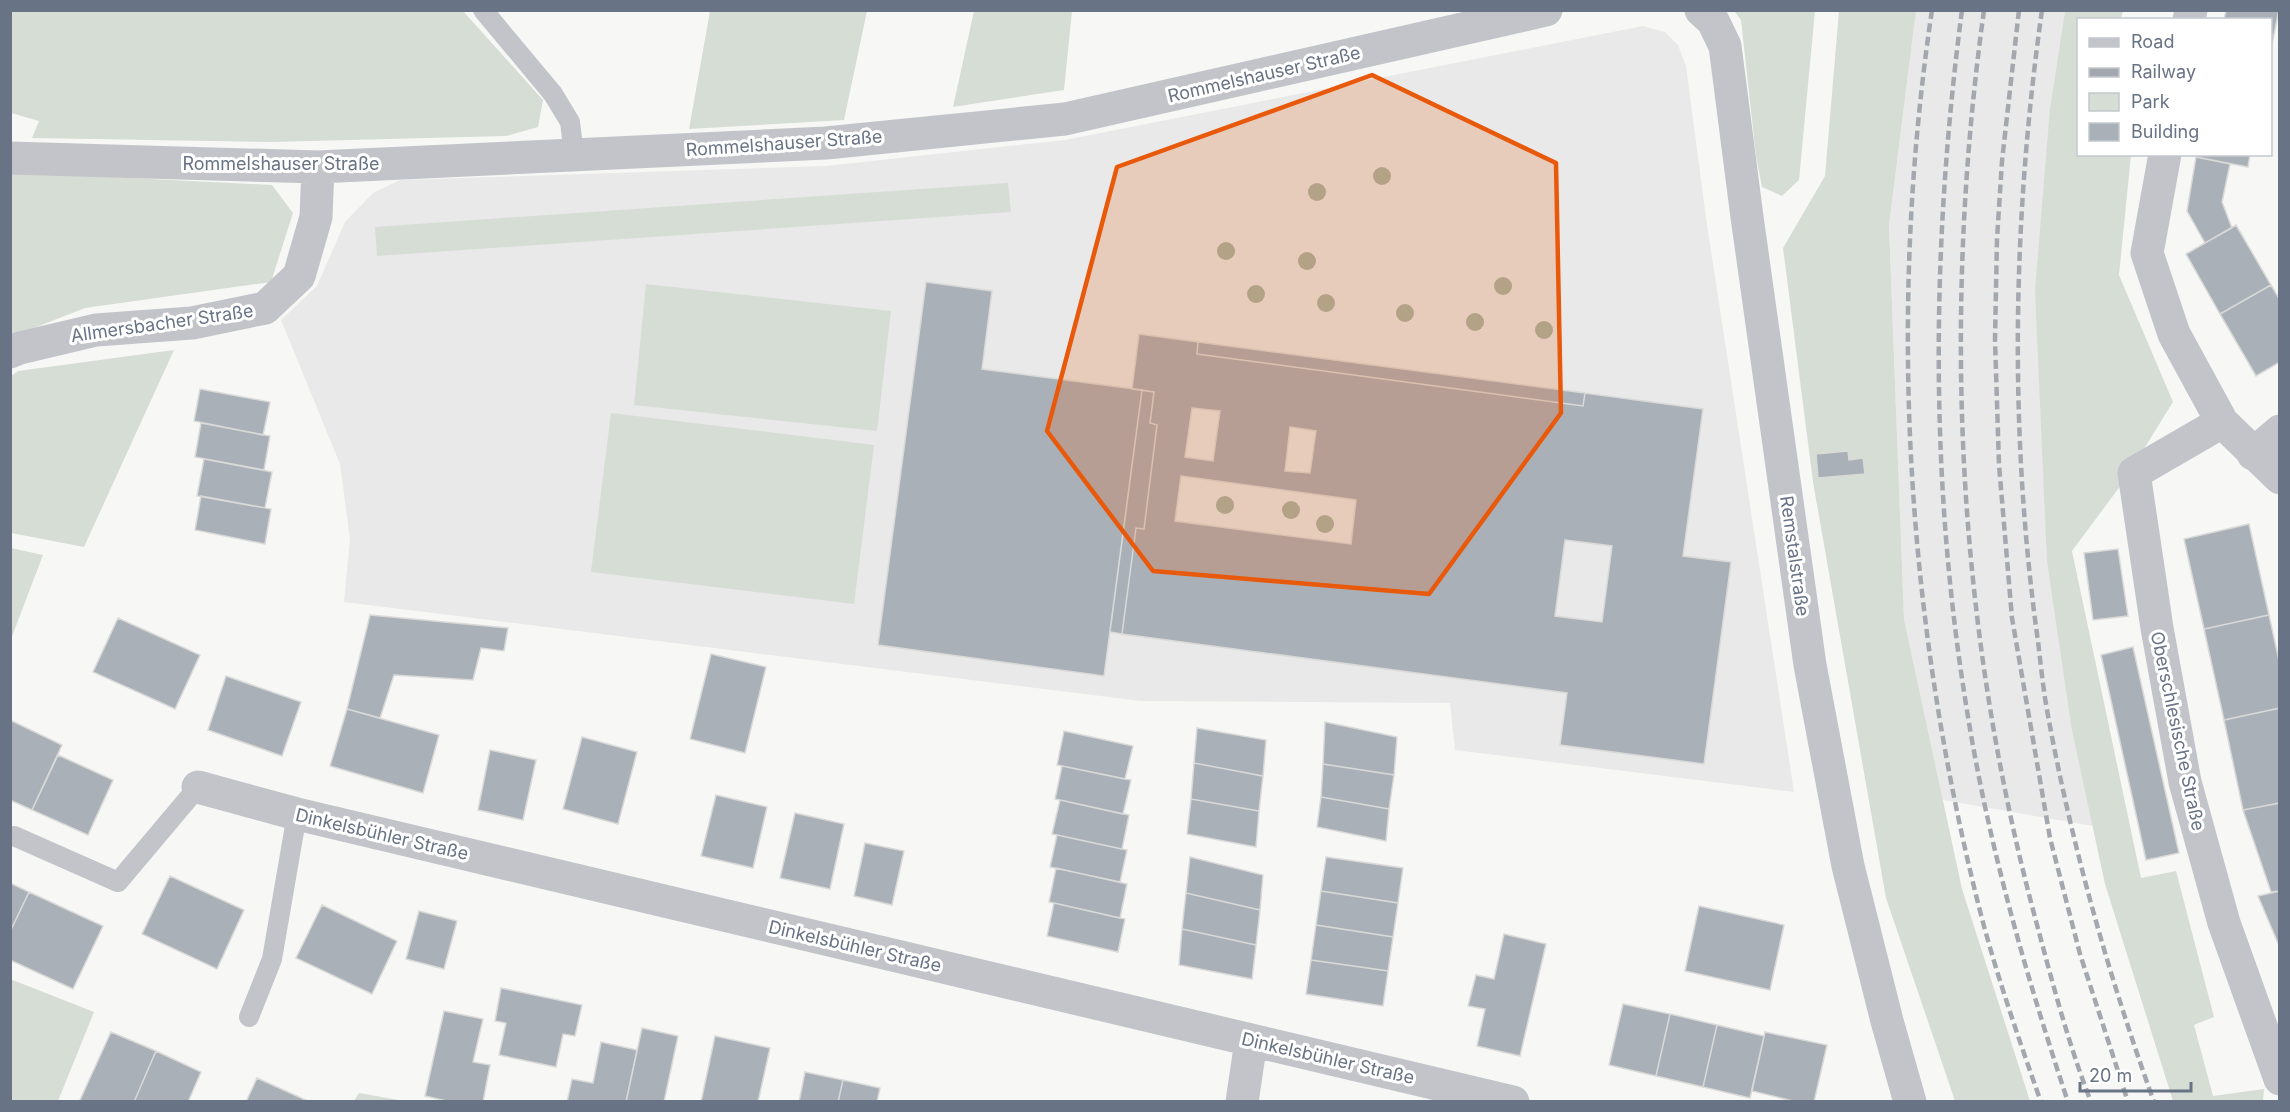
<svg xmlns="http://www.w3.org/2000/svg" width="2290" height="1112" viewBox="0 0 2290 1112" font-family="Inter,sans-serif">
	<rect width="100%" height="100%" fill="#f7f8f5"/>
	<path fill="#e8e9e8" d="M1916,11H2065L2050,108L2072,731L2093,826L1943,800L1904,619L1889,226Z
		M1643,26L1665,32L1678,45L1686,66L1706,218L1794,792L1455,750L1450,703L1141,701L344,602L350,539L340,464L281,320L317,286L345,222L373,193L400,180L826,166L1065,140Z"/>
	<path fill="#d6ddd5" d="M10,11H463L543,100L538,127L506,136L272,142L32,138L39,121L11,113Z
		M710,11H867L844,120L689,129Z
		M974,11H1072L1064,90L953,107Z
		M1734,11H1815L1799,180L1782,196L1762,187L1756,156L1741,20Z
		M1839,11H1916L1889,226L1904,619L1962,889L2030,1101H1955L1886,898L1813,482L1783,248L1825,176Z
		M2065,11H2123L2121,19L2078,20V154L2131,155L2119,275L2173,402L2124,481L2072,551L2141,878L2176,871L2214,1017L2194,1025L2213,1096L2264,1089L2263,1101H2173L2105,884L2072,731L2047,561L2035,291L2050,108Z
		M11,172L272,185L293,213L271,282L85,308L11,337Z
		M1008,183L1011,212L377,256L375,227Z
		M646,284L891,311L877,431L634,405Z
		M174,350L84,547L11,533V376L18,371Z
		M611,413L874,445L854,604L591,572Z
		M11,548L43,555L11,639L10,548Z
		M10,979L94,1012L58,1101H11Z
		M359,1093L404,1101H354Z"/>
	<path fill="#aab0b8" stroke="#d9dad8" stroke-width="1.5" fill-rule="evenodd" d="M2226,10H2279L2270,54V20H2224Z
		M2197,154H2250L2248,167L2196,157Z
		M2196,157L2230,164L2222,202L2232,228L2205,243L2187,211Z
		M2236,225L2271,285L2220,314L2186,254Z
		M926,282L992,291L982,369L1142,390L1104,676L878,645Z
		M2271,285L2280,300V362L2256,376L2220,314Z
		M1139,334L1198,342L1197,354L1583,406L1585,393L1703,409L1683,556L1731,562L1704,764L1560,745L1567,693L1122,634L1136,528L1144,529L1157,425L1150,423L1154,392L1132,389ZM1192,408L1220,411L1213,461L1185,457ZM1290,427L1316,431L1310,473L1285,471ZM1181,476L1356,500L1351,544L1175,521ZM1565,540L1612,546L1602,622L1555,616Z
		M1198,342L1585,393L1583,406L1197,354Z
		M200,389L270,402L263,435L194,421Z
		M1142,390L1154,392L1150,423L1157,425L1144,529L1136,528L1122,634L1110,632Z
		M201,423L270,436L264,470L195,457Z
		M1848,451L1849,460L1863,458L1865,474L1818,478L1816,454Z
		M204,459L272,472L265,508L197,496Z
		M201,496L271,509L265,544L195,530Z
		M2249,524L2269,615L2204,629L2184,539Z
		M2118,549L2128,616L2093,620L2084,553Z
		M370,615L508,628L504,651L481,648L473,680L394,675L380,718L347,709Z
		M2269,615L2280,665V708L2224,720L2204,629Z
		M118,618L200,655L175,709L93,672Z
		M2133,647L2179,853L2146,860L2101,655Z
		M711,654L766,667L745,753L690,739Z
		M226,676L301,702L282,756L208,730Z
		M2280,708V803L2243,810L2224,720Z
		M347,709L439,735L423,793L330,766Z
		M10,720L62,745L32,810L10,800Z
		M1325,722L1397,737L1394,775L1323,764Z
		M1197,728L1266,740L1263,776L1194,763Z
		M1064,731L1133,746L1125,779L1057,765Z
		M582,737L637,752L618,824L563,809Z
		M490,750L536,760L523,820L478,810Z
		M58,755L113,780L88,835L32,810Z
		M1194,763L1263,776L1259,811L1191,799Z
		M1323,764L1394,775L1389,809L1321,797Z
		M1062,766L1131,780L1123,814L1055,799Z
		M716,795L767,807L753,868L701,856Z
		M1321,797L1389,809L1386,841L1317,827Z
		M1191,799L1259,811L1256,847L1187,834Z
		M1060,800L1129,815L1122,849L1052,834Z
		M2280,803V891L2271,892L2243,810Z
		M795,813L844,824L830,889L780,878Z
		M1057,835L1127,850L1120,882L1050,867Z
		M865,843L904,851L892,905L854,896Z
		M1190,857L1263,875L1260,910L1186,893Z
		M1326,857L1403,868L1398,903L1321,891Z
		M1056,868L1127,884L1120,918L1049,902Z
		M170,876L244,910L217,969L142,934Z
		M10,883L29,892L10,932Z
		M1321,891L1398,903L1393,937L1316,925Z
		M2280,891V948L2258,896Z
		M29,892L103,926L73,989L10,960V932Z
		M1186,893L1260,910L1256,945L1182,929Z
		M1054,903L1125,919L1118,952L1047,936Z
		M322,905L397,941L372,994L296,958Z
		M1699,906L1784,925L1770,990L1685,971Z
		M419,911L457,921L444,969L406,959Z
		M1316,925L1393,937L1388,971L1311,960Z
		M1182,929L1256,945L1252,979L1179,965Z
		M1504,934L1546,944L1520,1056L1477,1046L1485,1009L1468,1006L1476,975L1494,979Z
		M1311,960L1388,971L1383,1006L1306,994Z
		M501,988L582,1005L575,1036L563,1034L556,1067L499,1055L506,1023L495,1021Z
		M1623,1004L1670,1014L1656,1076L1609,1065Z
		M444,1011L483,1019L473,1062L490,1065L483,1102H451L425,1096Z
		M1670,1014L1717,1025L1703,1087L1656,1076Z
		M1717,1025L1764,1036L1750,1098L1703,1087Z
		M642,1028L678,1036L664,1102H626Z
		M111,1032L156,1051L134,1102H83L80,1100Z
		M1765,1032L1827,1045L1814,1102H1797L1752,1091Z
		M715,1036L770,1048L758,1102H701Z
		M601,1042L637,1050L626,1102H567L572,1079L593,1083Z
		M156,1051L201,1072L188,1102H134Z
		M805,1072L843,1080L838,1102H799Z
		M257,1078L310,1102H246Z
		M843,1080L880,1088L877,1102H838Z"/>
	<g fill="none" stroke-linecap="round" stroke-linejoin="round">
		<path stroke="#c2c4c9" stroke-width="20" d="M483,10L553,94L570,122L574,155
			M14,836L118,882L198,787
			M249,1017L272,959L297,814"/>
		<path stroke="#c2c4c9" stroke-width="33" d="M1701,10L1713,21L1725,46L1747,217L1810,665L1848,866L1887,1021L1910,1102
			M2189,20L2191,10
			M2165,154L2147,253L2174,334L2222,422L2280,478
			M10,158L318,167L826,143L1065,119L1546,10
			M10,352L20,348L96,330L192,323L265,308L299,276L316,217L318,167
			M2222,422L2134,473L2157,628L2185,782L2224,923L2280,1079
			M2253,454L2280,431
			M198,787L297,814L1513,1102
			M1242,1102L1251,1041"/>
		<path stroke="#a3a7ae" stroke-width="4.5" stroke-dasharray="9 4.5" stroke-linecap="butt" d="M1932,10C1888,304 1905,607 1976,895C1993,965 2017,1034 2041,1102
			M1962,10C1932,238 1929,471 1965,698C1986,836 2024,969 2068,1102
			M1984,10C1942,314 1956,625 2036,921C2052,981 2068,1043 2091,1102
			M2019,10L2002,161L1997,239L1995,340L1999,465L2012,618L2050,838L2080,954L2128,1102
			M2042,10C2013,215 2009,422 2036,627C2040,654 2042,682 2047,710C2071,843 2108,974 2154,1102"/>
	</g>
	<g fill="#a8b4a7">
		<circle cx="1382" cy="176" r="9"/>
		<circle cx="1317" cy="192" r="9"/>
		<circle cx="1226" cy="251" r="9"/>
		<circle cx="1307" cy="261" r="9"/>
		<circle cx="1503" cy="286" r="9"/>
		<circle cx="1256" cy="294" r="9"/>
		<circle cx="1326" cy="303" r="9"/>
		<circle cx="1405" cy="313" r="9"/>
		<circle cx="1475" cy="322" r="9"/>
		<circle cx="1544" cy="330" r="9"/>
		<circle cx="1225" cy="505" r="9"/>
		<circle cx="1291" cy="510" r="9"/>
		<circle cx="1325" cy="524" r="9"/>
	</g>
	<path fill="#e8590c" fill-opacity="0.2" stroke="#e8590c" stroke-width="4.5" stroke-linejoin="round" d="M1372,75L1556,163L1561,413L1429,594L1153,571L1047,431L1117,167Z"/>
	<g text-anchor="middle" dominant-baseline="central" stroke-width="6" stroke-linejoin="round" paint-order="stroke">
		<g font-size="18" fill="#687385" stroke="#fff">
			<text transform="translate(1264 74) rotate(-13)">Rommelshauser Straße</text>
			<text transform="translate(784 143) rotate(-4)">Rommelshauser Straße</text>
			<text x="281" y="163">Rommelshauser Straße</text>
			<text transform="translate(162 323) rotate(-8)">Allmersbacher Straße</text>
			<text transform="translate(1795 556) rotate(82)">Remstalstraße</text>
			<text transform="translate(2178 731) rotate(78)">Oberschlesische Straße</text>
			<text transform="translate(382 834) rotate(13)">Dinkelsbühler Straße</text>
			<text transform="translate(855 946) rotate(13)">Dinkelsbühler Straße</text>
			<text transform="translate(1328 1058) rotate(13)">Dinkelsbühler Straße</text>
		</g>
	</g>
	<rect width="2290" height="1112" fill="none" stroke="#687385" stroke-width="24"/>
	<rect x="2077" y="18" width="195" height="138" fill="#ffffff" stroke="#c3c7ce" stroke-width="1.5"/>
	<rect x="2089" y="38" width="30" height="9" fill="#c2c4c9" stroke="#c3c7ce" stroke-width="1.5"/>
	<text x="2131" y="48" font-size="18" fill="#687385">Road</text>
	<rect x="2089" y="68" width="30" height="9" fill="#a3a7ae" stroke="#c3c7ce" stroke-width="1.5"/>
	<text x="2131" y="78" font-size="18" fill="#687385">Railway</text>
	<rect x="2089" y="93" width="30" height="18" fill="#d6ddd5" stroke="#c3c7ce" stroke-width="1.5"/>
	<text x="2131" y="108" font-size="18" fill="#687385">Park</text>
	<rect x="2089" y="123" width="30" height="18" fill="#aab0b8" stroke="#c3c7ce" stroke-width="1.5"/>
	<text x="2131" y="138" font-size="18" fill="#687385">Building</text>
	<path d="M2080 1082v9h111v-9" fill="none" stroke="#687385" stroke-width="3"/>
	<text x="2089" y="1082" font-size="18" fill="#687385" stroke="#ffffff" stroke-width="4.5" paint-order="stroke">20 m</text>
</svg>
